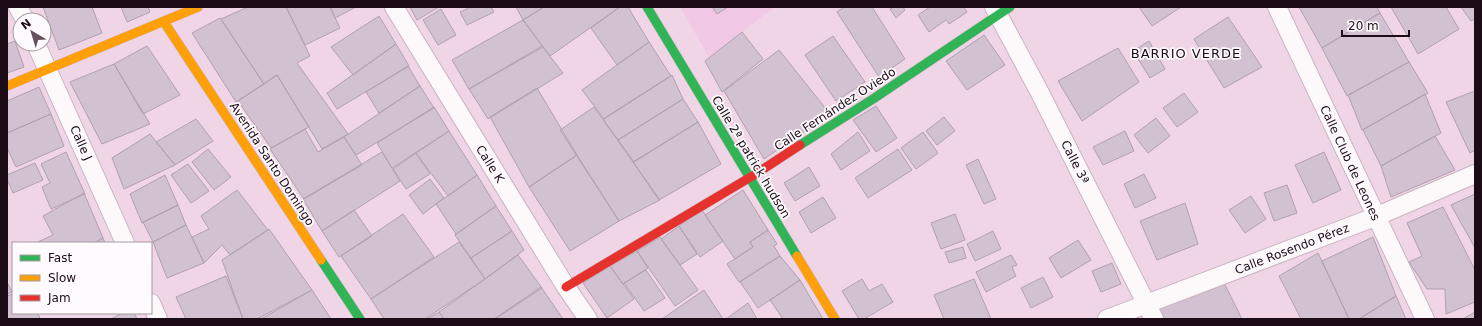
<svg xmlns="http://www.w3.org/2000/svg" width="1482" height="326" viewBox="0 0 1482 326" font-family="'DejaVu Sans',sans-serif">
	<rect width="100%" height="100%" fill="#efd5e6"/>
	<path fill="#f2c9e5" d="M680,7H775L709,57Z"/>
	<path fill="#d2c1d0" stroke="#b1a0af" d="M43,7H92L102,33L59,50Z
		M121,7H148L150,12L127,22Z
		M248,7H286L310,56L297,63L348,134L322,149L277,75L264,84L221,19Z
		M286,7H330L340,28L305,45Z
		M330,7H356L335,18Z
		M410,7H439L417,20Z
		M471,7H491L494,12L467,25L460,12Z
		M516,7H544L523,20Z
		M544,7H620L550,56L523,20Z
		M620,7H628L649,42L617,65L591,28Z
		M712,7H728L717,14Z
		M844,7H872L905,59L879,77L837,12Z
		M893,7H903L905,10L896,18L890,9Z
		M930,7H964L967,12L949,24L946,20L929,32L918,15Z
		M1139,7H1181L1152,26Z
		M1299,7H1377L1380,13L1322,48Z
		M1391,7H1446L1459,29L1418,54Z
		M1461,7H1475V19L1471,21Z
		M441,9L456,35L438,45L423,20Z
		M1380,13L1409,62L1347,96L1322,48Z
		M379,16L396,44L353,75L331,47Z
		M1228,17L1262,67L1224,88L1194,39Z
		M220,18L264,84L236,102L192,33Z
		M523,20L543,47L469,89L452,60Z
		M742,32L763,59L722,92L705,61Z
		M984,35L1005,65L967,90L946,61Z
		M833,36L865,82L836,101L805,55Z
		M15,41L24,67L7,73V44Z
		M1149,41L1165,69L1150,78L1133,51Z
		M649,42L671,76L604,119L582,90Z
		M396,44L409,66L337,109L327,93Z
		M147,46L180,95L143,114L114,64Z
		M542,46L563,73L488,119L469,89Z
		M1118,48L1139,82L1082,121L1058,81Z
		M779,50L830,114L764,159L724,91Z
		M1409,62L1428,93L1362,130L1348,95Z
		M114,64L150,124L102,144L70,82Z
		M408,66L420,86L379,113L366,92Z
		M277,75L309,127L271,148L238,101Z
		M672,75L683,99L618,140L603,119Z
		M420,86L434,108L356,155L344,137Z
		M39,87L51,114L7,133V101Z
		M537,88L577,155L529,187L490,117Z
		M1475,91V150L1470,153L1446,102Z
		M1184,93L1198,112L1177,127L1163,108Z
		M1425,94L1441,133L1381,166L1363,130Z
		M683,99L698,122L634,162L618,140Z
		M876,106L897,138L876,152L853,120Z
		M434,107L449,131L392,168L377,143Z
		M594,107L660,200L619,221L560,130Z
		M51,114L64,146L16,167L7,148V133Z
		M944,117L955,131L937,145L926,131Z
		M1156,118L1170,136L1148,153L1134,135Z
		M196,119L213,141L175,165L156,142Z
		M698,122L721,164L659,200L633,162Z
		M305,129L318,152L344,137L362,165L304,199L270,149Z
		M449,131L477,175L448,196L416,153Z
		M1125,131L1134,151L1103,165L1093,147Z
		M858,132L870,151L841,170L831,154Z
		M923,132L938,153L916,169L901,148Z
		M150,134L175,165L124,189L112,158Z
		M1435,136L1455,170L1391,197L1381,166Z
		M208,149L231,177L214,190L192,162Z
		M898,149L912,170L868,198L855,178Z
		M66,152L85,194L51,209L42,187L50,183L41,164Z
		M382,152L400,181L322,231L303,199Z
		M1324,152L1341,190L1313,203L1295,165Z
		M416,153L430,174L406,189L393,169Z
		M577,155L619,221L570,251L529,187Z
		M978,159L996,199L984,204L966,165Z
		M35,163L43,180L13,193L7,179V175Z
		M188,164L209,191L191,203L171,175Z
		M809,167L820,186L795,201L784,183Z
		M1144,174L1156,198L1135,208L1124,184Z
		M165,175L178,205L142,223L130,194Z
		M477,175L496,206L456,234L436,204Z
		M430,179L444,198L423,214L409,195Z
		M1287,185L1297,213L1274,221L1264,193Z
		M237,190L268,230L230,255L222,245L204,263L192,237L209,229L201,216Z
		M743,190L768,230L750,242L753,247L735,259L705,215Z
		M84,193L103,238L94,243H39L38,242L53,235L43,216Z
		M1475,194V248L1451,205Z
		M1251,196L1266,219L1245,233L1229,210Z
		M823,197L836,218L811,233L799,212Z
		M1185,203L1198,244L1157,260L1140,221Z
		M178,205L186,225L153,242L143,222Z
		M496,206L512,231L471,258L455,235Z
		M1443,207L1475,270V302L1446,314L1445,289H1427L1409,262L1422,256L1407,223Z
		M354,210L372,236L339,257L322,231Z
		M702,210L723,241L700,257L679,226Z
		M403,214L434,257L371,299L341,256Z
		M955,214L965,240L941,249L931,223Z
		M186,225L204,263L167,278L153,242Z
		M679,226L697,254L680,265L661,239Z
		M269,229L312,290L257,319H243L222,260Z
		M768,230L777,244L774,246L780,256L739,282L727,264L753,247L750,242Z
		M512,231L524,250L485,279L471,258Z
		M993,231L1001,249L975,261L967,244Z
		M660,237L698,290L675,306L637,251Z
		M1373,237L1396,296L1359,319H1349L1322,261Z
		M103,238L105,243H94Z
		M1078,240L1091,260L1061,278L1049,258Z
		M459,242L485,279L425,319H384L371,299Z
		M963,247L966,258L949,263L945,252Z
		M637,251L648,268L623,284L610,266Z
		M1318,253L1349,319H1301L1279,276Z
		M518,255L542,288L495,319H444L439,312Z
		M1011,255L1017,265L1012,267L1016,276L986,292L976,272Z
		M780,256L800,280L758,308L740,282Z
		M1112,263L1121,284L1101,292L1092,271Z
		M610,266L634,299L607,318L583,283Z
		M646,270L665,298L644,311L624,283Z
		M226,276L243,319H186L176,297Z
		M1043,277L1053,297L1031,308L1021,288Z
		M862,279L869,291L882,284L893,302L864,319H859L842,291Z
		M974,279L991,319H944L934,295Z
		M800,280L823,319H783L770,300Z
		M1223,281L1242,319H1162L1156,308Z
		M7,282L12,292L7,294Z
		M541,287L563,319H494Z
		M312,290L331,319H261Z
		M704,290L723,319H662Z
		M13,294V313H38L40,319H7V296Z
		M1396,296L1406,319H1359Z
		M748,303L757,319H726Z
		M439,312L444,319H427Z
		M1475,312V319H1463Z
		M123,313H134L137,319H111Z"/>
	<g fill="none" stroke-linecap="round" stroke-linejoin="round">
		<defs>
			<path id="street" d="M18,7L25,20
				M394,7L566,287L588,319
				M994,7L1039,91L1154,319
				M1277,7L1425,319
				M36,44L125,243
				M151,303L158,319
				M1107,319L1375,217L1475,174"/>
			<path id="fast" d="M647,7L797,256
				M800,145L873,99L1010,7
				M321,260L360,319"/>
			<path id="slow" d="M164,22L321,260
				M7,86L198,7
				M797,256L835,319"/>
			<path id="jam" d="M566,287L754,175L800,145"/>
		</defs>
		<use href="#street" stroke="#c9b4c2" stroke-width="20"/>
		<use href="#fast" stroke="#c9b4c2" stroke-width="10"/>
		<use href="#slow" stroke="#c9b4c2" stroke-width="10"/>
		<use href="#jam" stroke="#c9b4c2" stroke-width="10"/>
		<use href="#street" stroke="#fdf9fb" stroke-width="18"/>
		<use href="#fast" stroke="#30b455" stroke-width="9"/>
		<use href="#slow" stroke="#ff9f0a" stroke-width="9"/>
		<use href="#jam" stroke="#e5322d" stroke-width="9"/>
	</g>
	<g text-anchor="middle" dominant-baseline="central" stroke-width="3.5" stroke-linejoin="round" paint-order="stroke">
		<g font-size="12" fill="#1c0c17" stroke="#fffafd">
			<text transform="translate(835 109) rotate(-33)">Calle Fernández Oviedo</text>
			<text transform="translate(81 143) rotate(66)">Calle J</text>
			<text transform="translate(751 157) rotate(59)">Calle 2ª patrick hudson</text>
			<text transform="translate(1075 162) rotate(63)">Calle 3ª</text>
			<text transform="translate(1350 163) rotate(65)">Calle Club de Leones</text>
			<text transform="translate(272 164) rotate(57)">Avenida Santo Domingo</text>
			<text transform="translate(490 164) rotate(58)">Calle K</text>
			<text transform="translate(1292 249) rotate(-21)">Calle Rosendo Pérez</text>
		</g>
		<g font-size="13" letter-spacing="1" fill="#1c0c17" stroke="#fffafd">
			<text x="1186" y="53">BARRIO VERDE</text>
		</g>
	</g>
	<rect width="1482" height="326" fill="none" stroke="#1c0c17" stroke-width="16"/>
	<rect x="12" y="242" width="140" height="72" fill="#fffafd" stroke="#a49ba1"/>
	<rect x="20" y="255" width="20" height="6" fill="#30b455" stroke="#a49ba1"/>
	<text x="48" y="262" font-size="12" fill="#1c0c17">Fast</text>
	<rect x="20" y="275" width="20" height="6" fill="#ff9f0a" stroke="#a49ba1"/>
	<text x="48" y="282" font-size="12" fill="#1c0c17">Slow</text>
	<rect x="20" y="295" width="20" height="6" fill="#e5322d" stroke="#a49ba1"/>
	<text x="48" y="302" font-size="12" fill="#1c0c17">Jam</text>
	<g transform="translate(32 32) rotate(322)"><circle r="19" fill="#fffafd" stroke="#a49ba1"/>
	<path d="M0-3L7 15L0 10L-7 15Z" fill="#66525f"/>
	<text y="-6" font-size="11" font-weight="bold" text-anchor="middle" fill="#1c0c17">N</text>
	</g>
	<path d="M1342 30v6h67v-6" fill="none" stroke="#1c0c17" stroke-width="2"/>
	<text x="1348" y="30" font-size="12" fill="#1c0c17" stroke="#fffafd" stroke-width="3" paint-order="stroke">20 m</text>
</svg>
